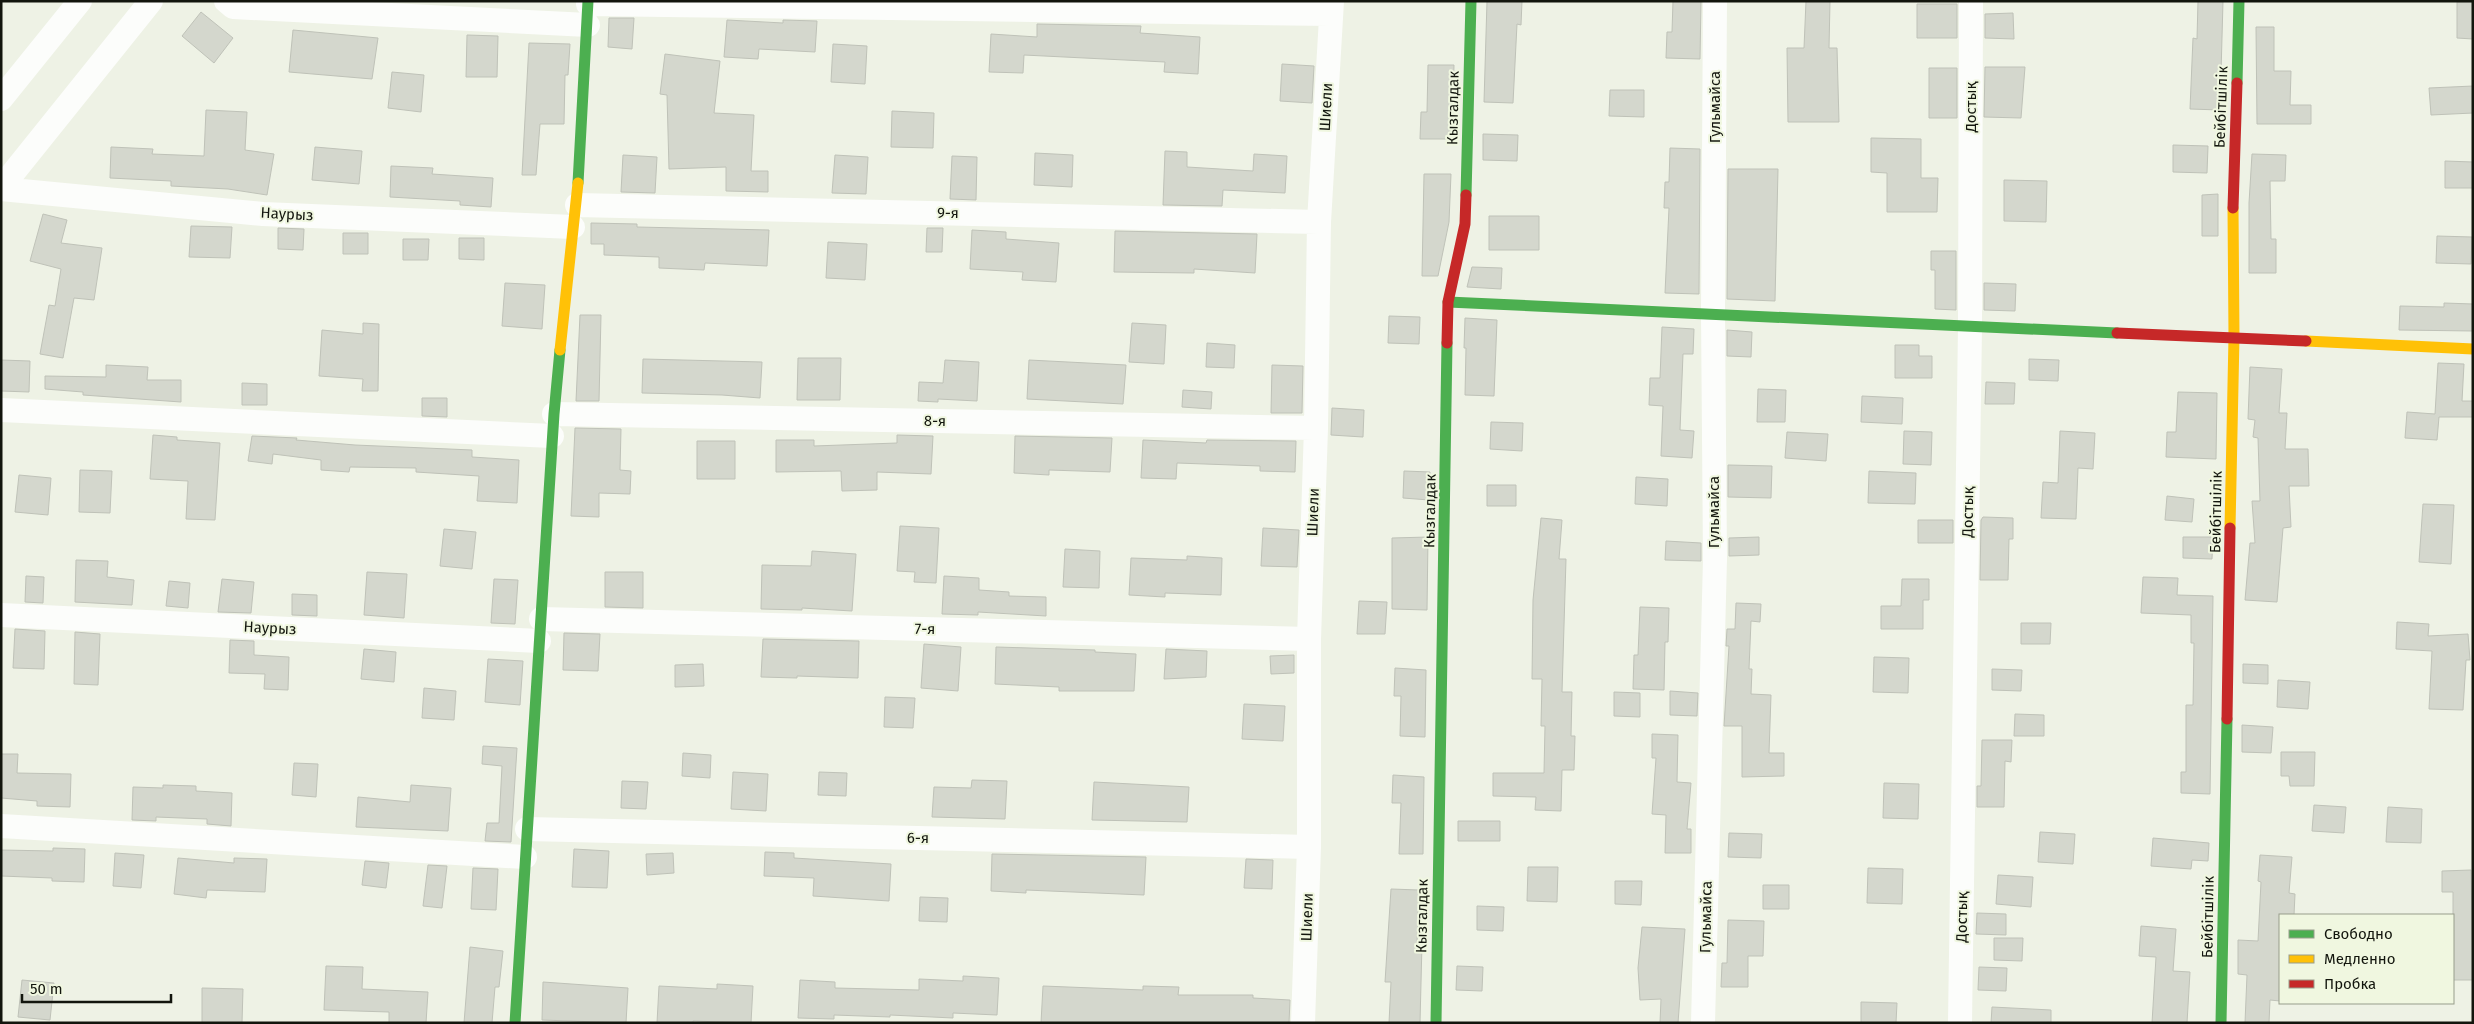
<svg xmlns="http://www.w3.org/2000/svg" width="2474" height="1024" viewBox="0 0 2474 1024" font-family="'Fira Sans',sans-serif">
	<rect width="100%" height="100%" fill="#eef2e5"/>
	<path fill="#d4d7cd" stroke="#bfc2b8" d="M1487,1H1522L1521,25L1517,24L1513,103L1484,102Z
		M1673,1H1701L1700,59L1666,58L1667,32H1672Z
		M1806,1H1830L1829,48H1837L1839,122H1788L1787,48H1804Z
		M2198,1H2223L2220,110L2190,109L2193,38L2197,39Z
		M2457,2H2473V39L2457,38Z
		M1917,4H1957V38H1917Z
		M201,12L233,38L214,63L182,36Z
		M2013,13L2014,39L1985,38V14Z
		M609,18H634L632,49L608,47Z
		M727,20L783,23V20L817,21L815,52L759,49L758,59L724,57Z
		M1037,24L1141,26L1140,33L1200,37L1198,74L1164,72L1165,62L1024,55L1023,73L989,72L991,34L1037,37Z
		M2256,27H2274V71H2291L2290,105H2311V124H2257Z
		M293,30L378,38L372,79L289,72Z
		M467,35L498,36L497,77H466Z
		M529,43L570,44L568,75H565L564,124H540L536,175H522Z
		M833,44L867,46L865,84L831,82Z
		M665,54L720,61L714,113L754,115L751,171H768V192L726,191V167L669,169L667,95L660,94Z
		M1282,64L1314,66L1312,103L1280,101Z
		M1428,65H1454L1452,139H1420L1421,112H1427Z
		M1985,67H2025L2021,118L1984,117Z
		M1929,68H1957V118H1929Z
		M392,72L424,75L421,112L388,108Z
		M2473,86V113L2431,115L2429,88Z
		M1610,90H1644V117L1609,116Z
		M206,110L247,112L245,150L274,154L267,195L228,189L171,186V181L110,178L111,147L153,149L152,154L204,156Z
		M892,111L934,113L933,148L891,147Z
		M1483,134L1518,135L1517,161L1483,160Z
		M1871,138L1921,139V178H1938L1937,212H1887V173L1871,172Z
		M2173,145L2208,146L2207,173L2173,172Z
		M315,147L362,151L359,184L312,180Z
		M1670,148L1700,149L1699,294L1665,293L1669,208H1664L1665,182H1669Z
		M1165,151L1187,152V167L1253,171L1254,154L1287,156L1285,193L1223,190L1222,206L1163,205Z
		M1035,153L1073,155L1072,187L1034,185Z
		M2252,154L2286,155L2285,181H2270L2271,239H2276V273H2249V203Z
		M623,155L657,157L655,193L621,192Z
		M835,155L868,157L866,194L832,193Z
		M952,156L977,157L976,200L950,199Z
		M2445,161L2473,162V188H2445Z
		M391,166L433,168L432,174L493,178L491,207L460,205V201L390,197Z
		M1728,169H1778L1775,301L1727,299Z
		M1424,174H1451L1449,222L1438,276H1422Z
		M2004,180L2047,181L2046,222L2004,221Z
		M2218,194V236H2202V195Z
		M43,214L67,220L61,243L102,248L94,300L74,298L63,358L40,354L49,305L55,306L61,269L30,261Z
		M1489,216H1539V250H1489Z
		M591,223L637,224V227L769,230L767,266L705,263L704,270L659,268V257L604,255V244H591Z
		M191,226L232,227L230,258L189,257Z
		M278,228L304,229L303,250L278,249Z
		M927,228H943L942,252H926Z
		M972,230L1006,232V239L1059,243L1056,282L1022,280L1023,272L970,269Z
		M1115,231L1257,234L1255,273L1194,269V273L1114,272Z
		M343,233H368V254H343Z
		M2437,236L2472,237L2471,264L2436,263Z
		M459,238H484V260L459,259Z
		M403,239H429L428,260H403Z
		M828,242L867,244L865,280L826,278Z
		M1931,251H1956V310L1935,309V270H1931Z
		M1472,267L1502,268L1501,289L1467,287Z
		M505,283L545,285L542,329L502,326Z
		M1984,283L2016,284L2015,311L1984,310Z
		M2444,303L2473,304V331L2399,330L2400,306L2444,307Z
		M580,315H601L599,401H576Z
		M1389,316L1420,317L1419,344L1388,343Z
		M1465,318L1497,320L1494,396L1465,395L1466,348H1464Z
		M363,323L379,324L378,391H362L363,379L319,376L322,330L363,334Z
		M1132,323L1166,325L1164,364L1129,362Z
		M1662,327L1694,329L1693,354H1683L1680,430L1694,431L1692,458L1661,456L1663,406L1649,405L1650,378H1660Z
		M1727,330L1752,332L1751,357L1727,356Z
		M1207,343L1235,345L1234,368L1206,367Z
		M1895,345H1919V356H1932V378H1895Z
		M798,358H841L840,400H797Z
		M643,359L762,362L760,398L722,395L642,393Z
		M2029,359L2059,360L2058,381L2029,380Z
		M1,360L30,361L29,392L1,391Z
		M945,360L979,362L977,401L938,399V402L918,401L919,382L943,383Z
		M1029,360L1126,365L1123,404L1027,399Z
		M2438,363L2464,364L2462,401H2473V417H2439L2437,440L2405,438L2407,412L2435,414Z
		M106,365L148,367L147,380H181V402L83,395V392L45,389V376L106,377Z
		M1272,365L1303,366L1302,413H1271Z
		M2250,367L2282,369L2279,413H2287L2285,449H2308L2309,486H2289L2291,527L2283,528L2277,602L2245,600L2250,543H2255L2252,501H2260L2258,438L2253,437L2255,420L2248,419Z
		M1986,382L2015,383L2014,404H1985Z
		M242,383L267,384V405H242Z
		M1758,389L1786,390L1785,422H1757Z
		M1183,390L1212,392L1211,409L1182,407Z
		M2178,392L2217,393L2216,459L2166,457L2167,432H2176Z
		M1862,396L1903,398L1902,424L1861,422Z
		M422,398H447V417L422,416Z
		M1332,408L1364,410L1363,437L1331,435Z
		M1491,422L1523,423L1522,451L1490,449Z
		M575,428L621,429L620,470L631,471L630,494L599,493V517L571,516Z
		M1904,431L1932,432L1931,465L1903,464Z
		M2060,431L2095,433L2093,469L2078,468L2076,519L2041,518L2043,482L2058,483Z
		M1787,432L1828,434L1826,461L1785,458Z
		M153,435L177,437V440L220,443L215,520L186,519L188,481L150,479Z
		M897,435L933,436L931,474L877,472V490L842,491L841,471L776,472V440H814V446L897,443Z
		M252,436L297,438L296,440L355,445L472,450V457L519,460L517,503L477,501L479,476L416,472V468L350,467L349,472L321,470V460L273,454L272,464L248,461Z
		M1015,436L1112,438L1110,472L1049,470V475L1014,473Z
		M1143,440L1206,443L1207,440L1296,441L1295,472L1260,471V466L1177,463L1176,479L1141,478Z
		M697,441H735V479H697Z
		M1728,465L1772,466L1771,498L1728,497Z
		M80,470L112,471L110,513L79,512Z
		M1404,471L1430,472L1429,500L1403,498Z
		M1869,471L1916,473L1915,504L1868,503Z
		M19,475L51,478L48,515L15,512Z
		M1636,477L1668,479L1667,506L1635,504Z
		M1487,485H1516V506H1487Z
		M2167,496L2194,499L2192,522L2165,520Z
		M2423,504L2454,505L2451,564L2419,562Z
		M1983,517L2013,518V539H2009L2008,580H1980L1981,520Z
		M1541,518L1562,520L1559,559H1566L1562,692H1572L1571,736H1575L1574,770H1562L1561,811L1535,810L1536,797L1493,796V773H1544L1545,726H1541L1542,679H1532L1533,600Z
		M1918,520H1953V543H1918Z
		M900,526L939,528L936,583L914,582L915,572L897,571Z
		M1263,528L1299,530L1297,567L1261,566Z
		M444,529L476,532L472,569L440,566Z
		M1428,537L1427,610L1392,609V538Z
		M1759,537V555L1729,556V538Z
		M2183,537H2213L2212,559L2183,558Z
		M1666,541L1701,543V561L1665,560Z
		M1065,549L1100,551L1099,588L1063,587Z
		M812,551L856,554L852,611L802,608V610L761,609L762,565L811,566Z
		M1187,556L1222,558L1221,595L1165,593V597L1129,595L1131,558L1187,560Z
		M76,560L108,561L107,577L134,580L132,605L75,602Z
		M367,572L407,574L404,618L364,615Z
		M605,572H643V608L605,607Z
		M26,576L44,577L43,603L25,602Z
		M944,576L979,578V590L1009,592V596L1046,597V616L978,612V615L942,614Z
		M2143,577L2178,578L2177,595L2213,596L2210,794L2181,793V772H2186V705H2193L2194,643H2191V615L2141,613Z
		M222,579L254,582L251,613L218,612Z
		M494,579L518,580L515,624L491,623Z
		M1902,579H1929V600H1923V629H1881V606H1901Z
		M169,581L190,583L188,608L166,606Z
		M292,594L317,595V616L292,615Z
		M1359,601L1387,602L1385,634H1357Z
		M1736,603L1761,604L1760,622L1751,621L1749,669H1752L1751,694L1771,695L1769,753H1784V776L1742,777V726H1724L1729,646H1726L1727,629H1735Z
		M1640,607L1669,608L1668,642H1665L1664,690L1633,689L1634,655H1638Z
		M2397,622L2429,624L2428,636L2468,634L2470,660H2466L2463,710L2429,709L2432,651L2396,649Z
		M2021,623H2051L2050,644H2021Z
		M15,629L45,631L44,669L13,668Z
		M75,632L100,634L98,685L74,684Z
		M564,633L600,634L598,671L563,670Z
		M763,639L859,641L858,678L797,676V678L761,677Z
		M230,640L254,641V655L289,657L288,690L264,689L265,674L229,673Z
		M924,644L961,647L958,691L921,688Z
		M996,647L1095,650V652L1136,654L1134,691H1059V687L995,684Z
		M364,649L396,652L394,682L361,679Z
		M1166,649L1207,651L1206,677L1164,679Z
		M1294,655V673L1271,674L1270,656Z
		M1874,657L1909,658L1908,693L1873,692Z
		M488,659L523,661L520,705L485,702Z
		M703,664L704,686L675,687V665Z
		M2243,664L2268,665V684L2243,683Z
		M1395,668L1426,670L1425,737L1400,736L1401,696H1394Z
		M1992,669L2022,670L2021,691L1992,690Z
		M2278,680L2310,682L2308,709L2277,707Z
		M424,688L456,691L454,720L422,718Z
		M1670,691L1698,693L1697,716L1670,715Z
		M1614,692L1640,693V717L1614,716Z
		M885,697L915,698L913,728L884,727Z
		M1244,704L1285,706L1283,741L1242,739Z
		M2015,714L2044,715V736H2014Z
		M2242,725L2273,727L2271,753L2242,752Z
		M1652,734L1678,735L1677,782L1691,783L1687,829H1691V853H1665L1666,815L1652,814L1656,758H1652Z
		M1982,740H2012L2011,762L2005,761L2004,807H1977V786H1981Z
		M483,746L517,748L511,842L485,841L487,823H499L502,766L482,764Z
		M2281,752H2315L2314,786H2290L2289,776H2281Z
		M683,753L711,755L710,778L682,776Z
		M1,754H18L17,773L71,774L70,807L37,806V801L1,798Z
		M294,763L318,764L316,797L292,795Z
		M733,772L768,774L766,811L731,809Z
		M819,772L847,773L846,796L818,795Z
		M1393,775L1424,777L1423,854H1399L1401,803H1392Z
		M972,780L1007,781L1005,819L932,817L934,787L971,788Z
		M622,781L648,782L646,809L621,808Z
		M1094,782L1189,787L1187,822L1092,820Z
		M1884,783L1919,784L1918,819L1883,818Z
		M163,785L196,786V791L232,793L231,826L207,824V819L156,817V821L132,820L133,787L163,788Z
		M411,785L451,788L448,831L356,827L358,797L410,802Z
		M2314,805L2346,807L2344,833L2312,831Z
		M2388,807L2422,809L2421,843L2386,842Z
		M1458,821H1500V841H1458Z
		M2040,832L2075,834L2073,864L2038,862Z
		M1729,833L1762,834L1761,858L1728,857Z
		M2153,838L2209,843L2208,861L2192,860L2191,869L2151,866Z
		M53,848L85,849L84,882L52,881V878L1,876V850L53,851Z
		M574,849L609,851L607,888L572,887Z
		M765,852L794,853V858L891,864L889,901L813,896L814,878L764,876Z
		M115,853L144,855L141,888L113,886Z
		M673,853L674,873L647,875L646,854Z
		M992,854L1146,857L1144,895L1026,890V893L991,891Z
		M2260,855L2292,857L2289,893L2295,894L2294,915H2280V1001L2270,1000L2269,1023H2245L2247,975L2238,974V940L2258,941L2261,882L2258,881Z
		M178,858L234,863V858L267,859L265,892L207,890L206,898L174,894Z
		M1246,859L1273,860L1272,889L1244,888Z
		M365,861L389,863L386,888L362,885Z
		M428,865L447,866L442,908L423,906Z
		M1528,867H1558L1557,902L1527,901Z
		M473,868L498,869L496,910L471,909Z
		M1868,868L1903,869L1902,904L1867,903Z
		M2471,870L2473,980H2453V892H2442V871Z
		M1998,875L2033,877L2031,907L1996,904Z
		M1615,881H1642L1641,905L1615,904Z
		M1763,885H1789V909H1763Z
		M1391,889L1419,890L1417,943H1422L1420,1023H1389L1391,982H1385Z
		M920,897L948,898L947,922L919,921Z
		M1477,906L1504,907L1503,931L1477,930Z
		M1977,913L2006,914V935L1976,934Z
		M1728,920L1764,921L1763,956H1748V987H1721L1722,963H1727Z
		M2141,926L2176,929L2173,971L2190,972L2187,1023H2152L2156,957L2139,956Z
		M1642,927L1685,929L1678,1023H1660L1661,999L1640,1000L1638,968Z
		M1994,938H2023L2022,961L1994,960Z
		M470,947L503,951L499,987H495L492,1023H464Z
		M326,966L363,967L362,989L428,992L426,1023H389V1012L324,1010Z
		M1457,966L1483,967L1482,991L1456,990Z
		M1979,967L2007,968L2006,991L1978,990Z
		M963,976L999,978L997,1015L953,1013V1018L890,1015V1017L834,1015V1019L798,1018L800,980L835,982V988L919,990V979L963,981Z
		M22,980L54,983L50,1020L18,1017Z
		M543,982L628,988L626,1023L542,1020Z
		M717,984L753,986L751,1023L693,1021V1023H657L659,986L717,989Z
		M1043,986L1143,990V986L1179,987L1178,995H1253V998L1290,1000L1289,1023H1041Z
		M202,988L243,989L242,1023H202Z
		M1861,1002L1897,1003L1896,1023H1861Z
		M1992,1007L2051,1010V1023H1991Z"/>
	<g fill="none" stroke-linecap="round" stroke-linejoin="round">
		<path stroke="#fcfdfb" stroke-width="24" d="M226,1L233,7L588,25
			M588,4L1331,14
			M1,99L80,1
			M1,188L151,1
			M1,189L263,214L573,227
			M577,205L1319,222
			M1,410L552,436
			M554,414L1316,428
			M1,615L539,641
			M541,619L1309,639
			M1,826L525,857
			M527,829L1309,847
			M1303,1023L1309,847V639L1316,428L1319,222L1332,1
			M1703,1023L1715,559L1713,313L1715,1
			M1960,1023L1970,327L1971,1"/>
		<path stroke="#4caf50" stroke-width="11" d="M2237,83L2239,1
			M578,183L588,1
			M1466,195L1471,1
			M1448,302L2117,333
			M515,1023L554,414L560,350
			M1436,1023L1447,343
			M2221,1023L2227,719"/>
		<path stroke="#ffc107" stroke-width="11" d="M2306,341L2473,349
			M560,350L578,183
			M2230,528L2234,337L2233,208"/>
		<path stroke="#c62828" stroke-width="11" d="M2233,208L2237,83
			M2117,333L2306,341
			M1447,343L1448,302L1465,224L1466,195
			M2227,719L2230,528"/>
	</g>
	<g text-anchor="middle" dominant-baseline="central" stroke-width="4" stroke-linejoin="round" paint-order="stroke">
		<g font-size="15" fill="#12150d" stroke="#f0f7e0">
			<text transform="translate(1326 107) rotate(-87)">Шиели</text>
			<text transform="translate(1715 107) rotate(-90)">Гульмайса</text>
			<text transform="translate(1971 107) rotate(-90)">Достық</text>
			<text transform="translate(2221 107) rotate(-88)">Бейбітшілік</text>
			<text transform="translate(1453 108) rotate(-89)">Кызгалдак</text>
			<text transform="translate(948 213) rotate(1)">9-я</text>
			<text transform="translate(287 214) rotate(3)">Наурыз</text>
			<text transform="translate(935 421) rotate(1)">8-я</text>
			<text transform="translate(1430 511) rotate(-89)">Кызгалдак</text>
			<text transform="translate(1313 512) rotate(-88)">Шиели</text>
			<text transform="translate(1714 512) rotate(-90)">Гульмайса</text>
			<text transform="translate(1968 512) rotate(-89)">Достық</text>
			<text transform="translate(2216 512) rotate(-89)">Бейбітшілік</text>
			<text transform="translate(270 628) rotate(3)">Наурыз</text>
			<text transform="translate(925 629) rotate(1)">7-я</text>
			<text transform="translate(918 838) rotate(1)">6-я</text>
			<text transform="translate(1422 916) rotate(-89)">Кызгалдак</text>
			<text transform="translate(1307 917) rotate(-88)">Шиели</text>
			<text transform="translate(1706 917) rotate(-89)">Гульмайса</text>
			<text transform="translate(1962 917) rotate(-89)">Достық</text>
			<text transform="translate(2208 917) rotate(-89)">Бейбітшілік</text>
		</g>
	</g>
	<rect width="2474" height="1024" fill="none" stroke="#12150d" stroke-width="5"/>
	<rect x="2279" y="914" width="175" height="90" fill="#f0f7e0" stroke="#979d8c"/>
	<rect x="2289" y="930" width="25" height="8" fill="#4caf50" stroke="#979d8c"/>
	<text x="2324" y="939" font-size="15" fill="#12150d">Свободно</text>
	<rect x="2289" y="955" width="25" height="8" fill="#ffc107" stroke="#979d8c"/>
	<text x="2324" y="964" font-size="15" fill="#12150d">Медленно</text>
	<rect x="2289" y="980" width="25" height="8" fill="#c62828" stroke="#979d8c"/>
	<text x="2324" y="989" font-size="15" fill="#12150d">Пробка</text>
	<path d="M22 994v8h149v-8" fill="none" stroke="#12150d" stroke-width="2.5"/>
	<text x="30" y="994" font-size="15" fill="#12150d" stroke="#f0f7e0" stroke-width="4" paint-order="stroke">50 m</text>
</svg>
